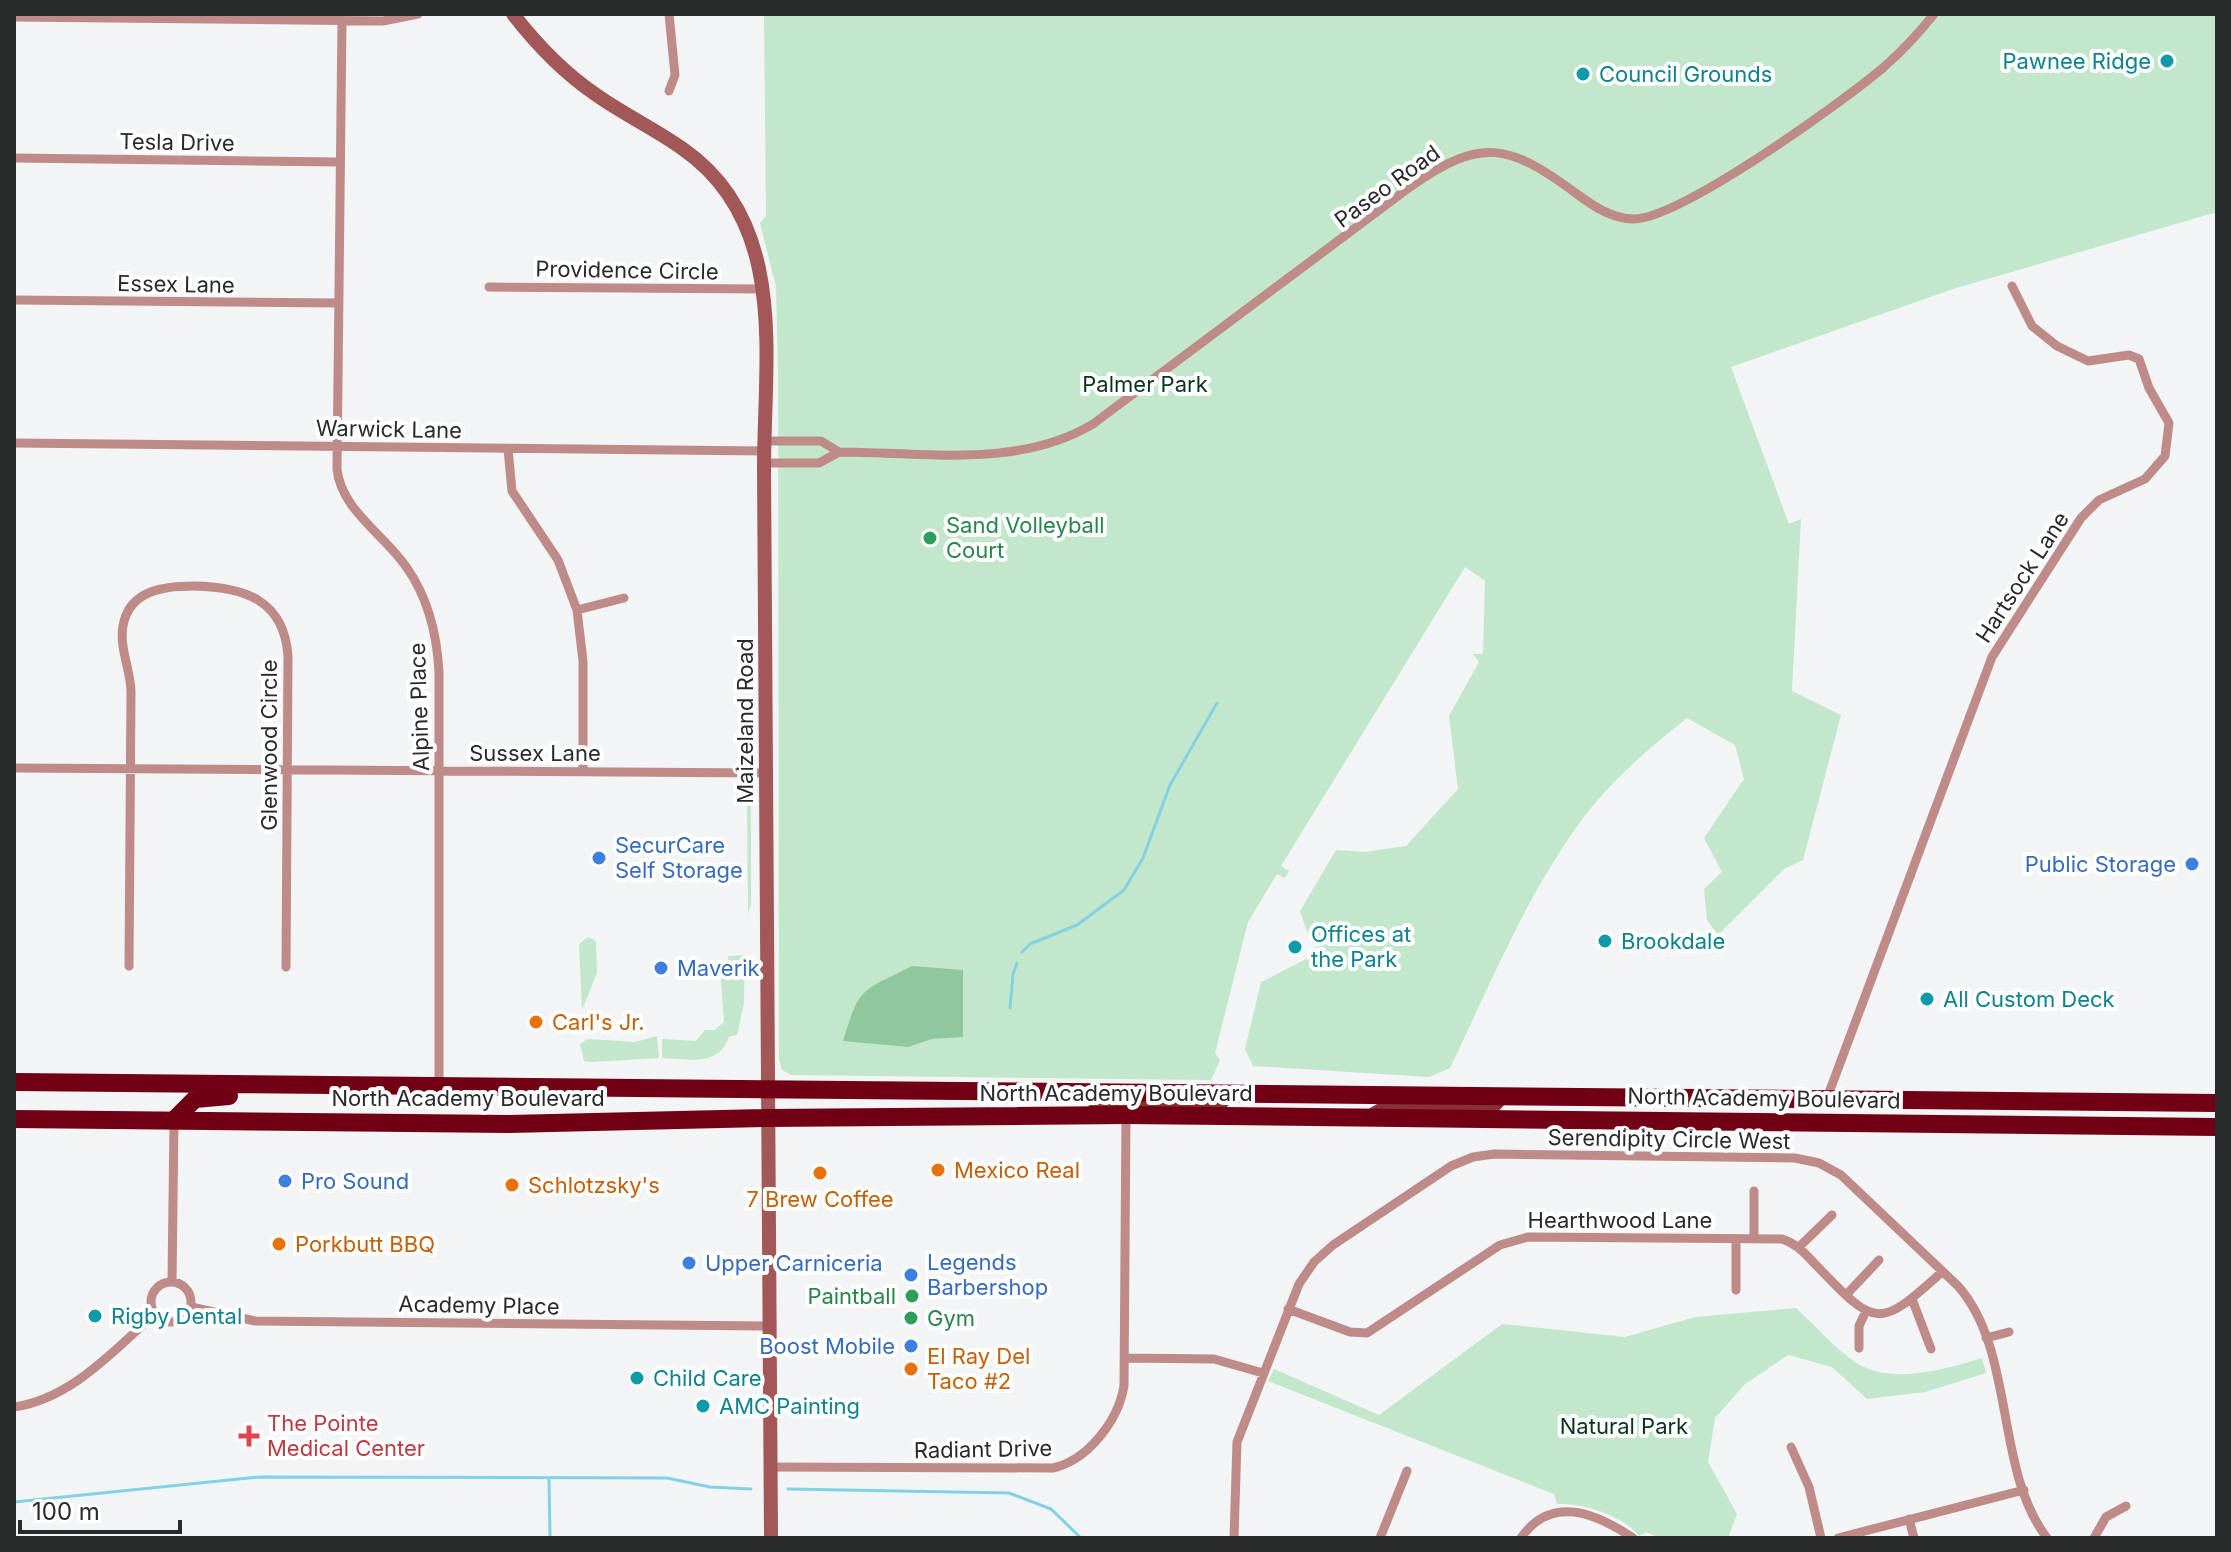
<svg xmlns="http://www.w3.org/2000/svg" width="2231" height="1552" viewBox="0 0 2231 1552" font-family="Inter,sans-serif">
	<rect width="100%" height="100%" fill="#f2f4f6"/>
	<path fill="#c2e7cb" d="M764,14H2217V212L1953,289L1731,367L1789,524L1801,519L1792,691L1841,715L1803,860L1784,869L1718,935L1707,920L1704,889L1722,872L1704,838L1744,779L1735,745L1687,718C1648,749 1608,783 1578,825C1524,900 1490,985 1450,1068L1429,1077L1253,1066L1245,1049L1261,982L1316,954L1314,948L1318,946L1314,938L1310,940L1300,911L1336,850L1365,852L1406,846L1458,789L1449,716L1479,662L1473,654H1483L1485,581L1465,567L1281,866L1289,871L1285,878L1277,874L1248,922L1215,1053L1220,1060L1211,1080L791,1075L782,1070L779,1059L778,376L776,287L760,223L766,216Z
		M747,798H751V905L748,914Z
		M588,937L596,941L597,973L582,1010L579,944Z
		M745,955L744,1003L737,1035L729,1037C718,1067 690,1059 662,1058V1039L696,1041L705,1030H715L724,1022L721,980L729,970L728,956Z
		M657,1036L659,1058L592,1062L584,1061L580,1044L588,1039L635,1042Z
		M1796,1308C1815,1325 1834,1348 1855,1362C1891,1386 1945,1369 1982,1358L1986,1373L1925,1392L1867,1399L1832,1367L1788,1355L1745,1384L1715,1418L1708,1462L1737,1514L1728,1538H1660L1646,1532L1639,1536C1623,1515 1583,1503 1557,1504L1554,1494L1268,1381L1274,1369L1379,1415L1502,1324L1625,1337L1695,1317Z"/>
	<path fill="#90c79f" d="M912,966L963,970V1037L932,1039L908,1047L843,1041C860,985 861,992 912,966Z"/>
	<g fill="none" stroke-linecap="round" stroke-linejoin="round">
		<path stroke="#83d2e4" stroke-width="3" d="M1022,952L1030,944L1077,925L1124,890L1143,858L1170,785L1217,703
			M1010,1008L1013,974L1017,963
			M549,1478L550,1537
			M788,1489L1009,1493L1051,1509L1081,1538
			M14,1502L259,1477L667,1478L710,1487L751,1489"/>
		<path stroke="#bf8b89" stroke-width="9" d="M669,14L675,75L669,91
			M14,17L383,21L418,14
			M342,21L337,469C341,510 385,535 407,568C428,598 437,635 439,672V1086
			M14,158L340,162
			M489,287L764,289
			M14,300L338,303
			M764,441H821L839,452
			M14,443L764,451
			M508,449L512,491L558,560L577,610L583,661V772
			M764,463H819L839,452C924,452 1018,469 1093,424L1410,187C1482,136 1509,144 1577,194C1593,206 1611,218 1632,219C1678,221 1844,101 1884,67C1902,51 1919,33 1934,14
			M577,610L624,598
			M14,768L768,773
			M129,966C129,875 130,784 131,692C131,671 119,648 123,626C129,590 164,586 194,586C243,587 284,599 288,656L286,967
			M1827,1098L1992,657L2081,518L2099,500L2145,479L2165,456L2169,423L2149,388L2139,359L2129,355L2088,361L2057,346L2032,326L2012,286
			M1754,1191V1239
			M1736,1239V1290
			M1799,1247L1832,1215
			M151 1302a20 20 0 1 1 40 0a20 20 0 1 1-40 0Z
			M172,1282L174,1120
			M1846,1295L1879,1260
			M1912,1299L1931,1349
			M191,1307L255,1321L769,1326
			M1288,1309L1350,1332L1367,1333L1500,1245L1528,1237L1782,1239C1798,1244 1806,1255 1817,1266C1876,1328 1879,1329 1942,1272
			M1986,1338L2009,1332
			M1859,1348V1326L1866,1311
			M1125,1358L1214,1359L1263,1373
			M14,1407C71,1399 113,1351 155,1314
			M1791,1447L1809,1487L1821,1538
			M769,1467L1053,1468C1088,1460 1118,1421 1124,1386L1126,1115
			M1909,1519L1914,1538
			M1234,1538L1237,1442L1299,1284L1314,1262L1333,1245L1451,1166L1473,1157L1494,1154L1795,1158L1819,1163L1841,1175L1958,1286C2016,1352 1994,1469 2047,1538
			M1380,1538L1407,1471
			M1521,1538C1551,1494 1596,1513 1633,1538
			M1838,1538L2024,1490
			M2094,1538L2106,1517L2126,1506"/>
		<path stroke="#a15857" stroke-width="14" d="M513,14C537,45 563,72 595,94C623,114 655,129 683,149C789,223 764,357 764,469L771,1538"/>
		<path stroke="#883134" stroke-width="14" d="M1088,1115L1099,1107L1114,1105H1211L1223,1101L1228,1095
			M1367,1118L1384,1108L1491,1109L1503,1096"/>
		<path stroke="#720015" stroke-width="18" d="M14,1082L2217,1103
			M14,1119L509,1124L767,1118L1126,1115L2217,1127
			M174,1120L195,1099L229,1096"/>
	</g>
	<g fill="#0f9aa8" stroke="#fff" stroke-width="3">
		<circle cx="2167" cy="61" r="8"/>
		<circle cx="1583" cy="74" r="8"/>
		<circle cx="1605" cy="941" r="8"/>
		<circle cx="1295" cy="947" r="8"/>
		<circle cx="1927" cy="999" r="8"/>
		<circle cx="95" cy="1316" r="8"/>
		<circle cx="637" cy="1378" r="8"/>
		<circle cx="703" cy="1406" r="8"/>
	</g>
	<g fill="#2e9e5b" stroke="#fff" stroke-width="3">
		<circle cx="930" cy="538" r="8"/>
		<circle cx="912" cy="1296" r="8"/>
		<circle cx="911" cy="1318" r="8"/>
	</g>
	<g fill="#3f7fe0" stroke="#fff" stroke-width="3">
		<circle cx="599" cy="858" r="8"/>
		<circle cx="2192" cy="864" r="8"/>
		<circle cx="661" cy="968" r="8"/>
		<circle cx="285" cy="1181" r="8"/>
		<circle cx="689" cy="1263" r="8"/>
		<circle cx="911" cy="1275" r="8"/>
		<circle cx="911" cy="1346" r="8"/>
	</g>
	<g fill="#e8710a" stroke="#fff" stroke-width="3">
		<circle cx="536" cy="1022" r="8"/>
		<circle cx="938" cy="1170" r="8"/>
		<circle cx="820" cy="1173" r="8"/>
		<circle cx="512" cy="1185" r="8"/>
		<circle cx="279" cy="1244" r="8"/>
		<circle cx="911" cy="1369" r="8"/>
	</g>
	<path fill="#e0444e" stroke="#fff" stroke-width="3" d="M245 1424h8v8h8v8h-8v8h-8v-8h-8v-8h8z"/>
	<g text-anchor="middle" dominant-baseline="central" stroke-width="8" stroke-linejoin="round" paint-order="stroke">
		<g font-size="22" fill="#0d838f" stroke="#fff" text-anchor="start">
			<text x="2151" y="61" text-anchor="end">Pawnee Ridge</text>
			<text x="1599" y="74">Council Grounds</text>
			<text x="1311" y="934">Offices at<tspan x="1311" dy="25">the Park</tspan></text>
			<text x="1621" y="941">Brookdale</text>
			<text x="1943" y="999">All Custom Deck</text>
			<text x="111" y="1316">Rigby Dental</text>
			<text x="653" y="1378">Child Care</text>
			<text x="719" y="1406">AMC Painting</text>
		</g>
		<g font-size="22" fill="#292a2a" stroke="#fff">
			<text transform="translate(177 142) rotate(1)">Tesla Drive</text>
			<text transform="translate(1387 186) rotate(-36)">Paseo Road</text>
			<text transform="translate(627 270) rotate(1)">Providence Circle</text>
			<text transform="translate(176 284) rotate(1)">Essex Lane</text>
			<text transform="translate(389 429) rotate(1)">Warwick Lane</text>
			<text transform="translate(2022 577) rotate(-57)">Hartsock Lane</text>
			<text transform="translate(419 707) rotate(-92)">Alpine Place</text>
			<text transform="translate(745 721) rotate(-90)">Maizeland Road</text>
			<text transform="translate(269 745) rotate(-90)">Glenwood Circle</text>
			<text x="535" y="753">Sussex Lane</text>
			<text x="1116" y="1093">North Academy Boulevard</text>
			<text x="468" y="1098">North Academy Boulevard</text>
			<text transform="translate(1764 1098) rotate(1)">North Academy Boulevard</text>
			<text transform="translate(1669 1139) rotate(1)">Serendipity Circle West</text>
			<text x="1620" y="1220">Hearthwood Lane</text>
			<text transform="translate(479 1305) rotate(1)">Academy Place</text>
			<text transform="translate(983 1449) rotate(-1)">Radiant Drive</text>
		</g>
		<g font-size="22" fill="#08341a" stroke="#fff">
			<text x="1145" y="384">Palmer Park</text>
			<text x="1624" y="1426">Natural Park</text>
		</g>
		<g font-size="22" fill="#27864d" stroke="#fff" text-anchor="start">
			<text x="946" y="525">Sand Volleyball<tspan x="946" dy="25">Court</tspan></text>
			<text x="896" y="1296" text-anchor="end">Paintball</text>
			<text x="927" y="1318">Gym</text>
		</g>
		<g font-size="22" fill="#366cbe" stroke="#fff" text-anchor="start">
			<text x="615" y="845">SecurCare<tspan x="615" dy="25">Self Storage</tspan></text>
			<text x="2176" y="864" text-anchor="end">Public Storage</text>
			<text x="677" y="968">Maverik</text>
			<text x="301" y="1181">Pro Sound</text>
			<text x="927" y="1262">Legends<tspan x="927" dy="25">Barbershop</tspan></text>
			<text x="705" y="1263">Upper Carniceria</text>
			<text x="895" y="1346" text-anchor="end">Boost Mobile</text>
		</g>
		<g font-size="22" fill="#c56008" stroke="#fff" text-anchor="start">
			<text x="552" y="1022">Carl's Jr.</text>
			<text x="954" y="1170">Mexico Real</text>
			<text x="528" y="1185">Schlotzsky's</text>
			<text x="820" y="1199" text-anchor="middle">7 Brew Coffee</text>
			<text x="295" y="1244">Porkbutt BBQ</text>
			<text x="927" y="1356">El Ray Del<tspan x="927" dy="25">Taco #2</tspan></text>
		</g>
		<g font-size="22" fill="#be3a42" stroke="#fff" text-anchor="start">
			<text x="267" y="1423">The Pointe<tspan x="267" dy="25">Medical Center</tspan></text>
		</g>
	</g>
	<rect width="2231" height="1552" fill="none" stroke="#292a2a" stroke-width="32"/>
	<path d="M20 1520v12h160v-12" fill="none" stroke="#292a2a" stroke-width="4"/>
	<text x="32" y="1520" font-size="24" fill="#292a2a" stroke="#ffffff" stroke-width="6" paint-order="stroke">100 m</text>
</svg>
